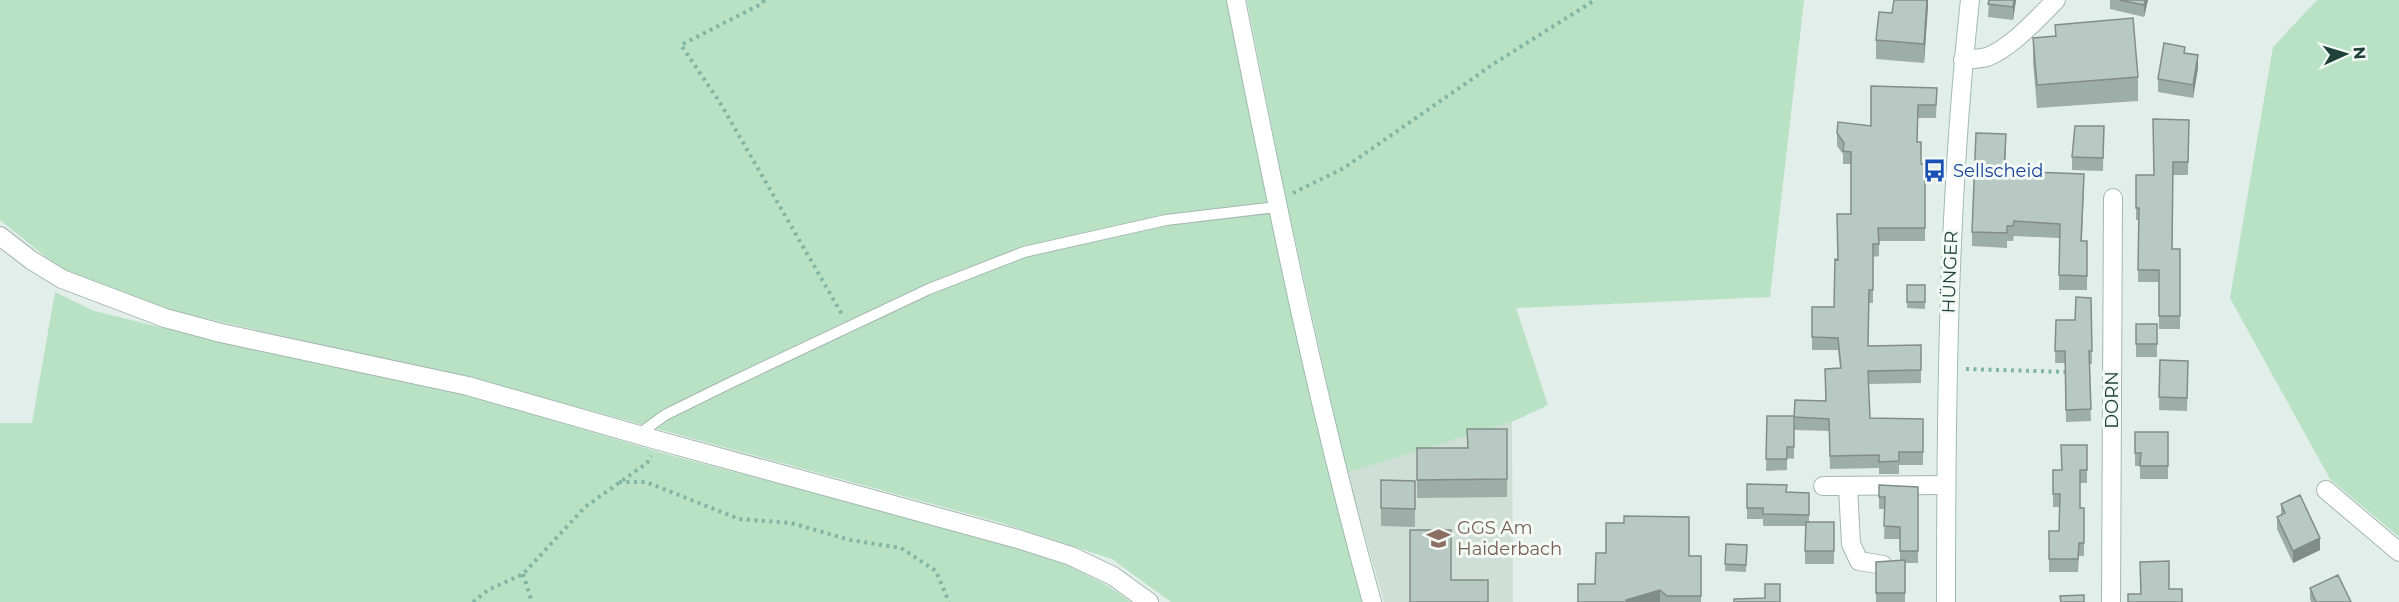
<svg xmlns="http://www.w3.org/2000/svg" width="2399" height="602" viewBox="0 0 2399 602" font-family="Montserrat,sans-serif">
	<rect width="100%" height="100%" fill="#e2eee9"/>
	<path fill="#d0ded8" d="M1512,422L1513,602H1384L1347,473Z"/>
	<path fill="#b9e1c4" d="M0,0H1228C1269,202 1310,403 1364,602H1171L1112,559L1002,523L468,377L168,310L92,282L61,269L0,220Z
		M1247,0H1804L1770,297L1516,308L1548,405L1512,422L1347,473L1283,185Z
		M2317,0H2399V537L2330,479L2230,298L2273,47Z
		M55,292L94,311L225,343L464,394L662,453L907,517L1017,548L1069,566L1108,586L1131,602H0V423H32Z"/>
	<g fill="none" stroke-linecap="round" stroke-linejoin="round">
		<defs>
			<path id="lane" d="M639,434L665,415L732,382L929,289L1024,252L1166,220L1277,207"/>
			<path id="street" d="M1963,60C1971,59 1979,59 1987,57C2011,48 2038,18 2056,0
				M0,236L31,260L62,279L165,318L221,333L468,386L660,441L1018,539L1071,556L1113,576L1149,602
				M1823,486L1946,485
				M1848,487L1851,544L1859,561L1883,565
				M2326,490L2399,552
				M2111,602L2113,198"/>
			<path id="secondary" d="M1236,0C1276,202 1317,404 1372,602
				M1946,602C1946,401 1948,200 1970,0"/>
		</defs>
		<use href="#lane" stroke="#a4b7b0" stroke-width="12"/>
		<use href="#street" stroke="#a4b7b0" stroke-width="20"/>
		<use href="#secondary" stroke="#9fbbb1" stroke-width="20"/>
		<path stroke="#7fb5a4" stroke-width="4" stroke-dasharray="3 4.5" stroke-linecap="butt" d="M764,0L763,3L681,45L719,101L843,316
			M1293,193L1344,168L1495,63L1595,0
			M1966,369L2069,372
			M619,482H646L739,519L791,523L850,540L901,548L936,571L949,602
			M523,574L532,602
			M473,602L488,590L523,574L585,507L647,463L651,456"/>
		<use href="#lane" stroke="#fff" stroke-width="10"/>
		<use href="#street" stroke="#fff" stroke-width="18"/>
		<use href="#secondary" stroke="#fff" stroke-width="18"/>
	</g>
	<path fill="#9dada7" d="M1928,0L1924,63L1876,59V40Z
		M1989,0H2016L2013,20L1988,17Z
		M2110,0H2148L2144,17L2110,9Z
		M2055,25L2138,77V101L2037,108L2033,62V38L2055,36Z
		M2185,53L2198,68L2193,98L2158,92V79Z
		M1937,88L1936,118H1918L1917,142L1921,164H1925V241H1879V256L1873,257V303H1869L1868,346L1921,345V383L1868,384L1870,418L1923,419V465H1899V474H1879V468L1830,469L1829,431L1794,430L1795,400L1826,401L1825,369L1840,368L1838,350H1812V307H1834L1838,260L1851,214V164H1843V154L1837,146V133L1871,126Z
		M2189,120L2188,175H2173L2172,249H2180V329H2159V282H2138L2139,220H2136V175H2154Z
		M2104,126L2103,171L2072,170V157Z
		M2006,149L2005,171L2084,188L2082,241H2087V290H2059V238L2014,236L2013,241H2007V248L1972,246V232Z
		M1907,285H1925V309L1907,308Z
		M2091,298L2092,364H2089L2091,421L2066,422L2065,363H2055L2056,320H2075Z
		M2136,324H2157V357H2136Z
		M2160,360L2188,374L2187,411L2159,410Z
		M1767,416H1794V459L1787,458V470L1766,471Z
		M1507,429V497L1417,498V448H1467Z
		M2135,432H2168V479H2140V466H2135Z
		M2087,445V483H2080V508H2084V556H2079L2078,572H2049V531H2059L2060,507H2053V470H2062Z
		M1381,480L1415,481V527L1381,526Z
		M1747,484L1786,492L1809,493V522H1834V564H1805V526H1763V519H1747Z
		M1879,485L1918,487V563H1905V602H1876V562L1900,560V539H1884L1885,509H1879Z
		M2281,504L2320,550L2293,563L2277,529V517L2281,515Z
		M1726,544L1747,545L1746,572L1725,571Z
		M1689,556H1701V602H1578Z
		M2310,588L2351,602H2311L2310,599Z"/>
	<path fill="#808d88" d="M1927,0H1928V8L1924,63V44Z
		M2014,0H2016L2013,20V7Z
		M2145,0H2148L2144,17V5Z
		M2198,55V68L2193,98V85Z
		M2320,538V550L2293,563V551Z
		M1660,590V602H1626V600Z"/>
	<path fill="#b7c9c2" stroke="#808d88" stroke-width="1.5" d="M1894,0H1927L1924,44L1876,40L1879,12L1892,13Z
		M1989,0H2014L2013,7L1988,4Z
		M2119,0H2145L2144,5Z
		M2133,18L2138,77L2037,85L2033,38L2056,36L2055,25Z
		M2164,43L2185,47L2184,53L2198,55L2193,85L2158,79Z
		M1871,86L1937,88L1936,105H1918L1917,142H1921V164H1925V228H1878L1879,244H1873V290H1869L1868,346L1921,345V370L1868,371L1870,418L1923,419V452H1899V461L1879,462V455L1830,456L1829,419L1794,417L1795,400L1826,401L1825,369L1841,368L1838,338L1812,337V307H1834L1835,259L1838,260L1837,214H1851V152L1843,151L1844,143L1837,133L1838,122L1871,126Z
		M2153,119L2189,120L2188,162H2173L2172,249H2180V316H2159V270H2138L2139,208H2136V175H2154Z
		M2075,126H2104L2103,158L2072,157Z
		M1976,133L2006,134L2004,171L2084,174L2081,241H2087V276L2059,275L2060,224L2014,221L2013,226H2007V233L1972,232Z
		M1907,285H1925V302H1907Z
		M2076,297L2091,298L2092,351H2089L2091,409L2066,410L2065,351H2055L2056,320H2075Z
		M2136,324H2157V344H2136Z
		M2160,360L2188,361L2187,398L2159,397Z
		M1767,416H1794V447H1787V459H1766Z
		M1467,429H1507V479L1417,480V448H1468Z
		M2135,432H2168V466H2140L2141,453H2135Z
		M2061,445H2087V470H2080V508H2084V543H2079L2078,559H2049V531H2059L2060,494H2053V470H2062Z
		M1381,480L1415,481V509L1381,508Z
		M1747,484L1787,485L1786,492L1809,493V515L1763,514V508H1747Z
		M1879,485L1918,487V551H1900V527L1884,526L1885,497H1879Z
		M2300,495L2320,538L2293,551L2277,517L2285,513L2281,504Z
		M1624,516L1689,517V556H1701V596H1667L1660,590L1626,600V602H1578V584H1595L1596,553H1606V523H1624Z
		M1806,522H1834V551H1805Z
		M1410,530H1451V580H1488V602H1410Z
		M1726,544L1747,545L1746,565L1725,564Z
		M1905,560V593H1876V562Z
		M2169,561V589H2182V602H2128V594H2141L2140,562Z
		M2338,575L2351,602H2316L2310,588Z
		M1765,584H1780V602H1734V599L1765,598Z
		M2084,595V602H2061L2060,596Z"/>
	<defs>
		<symbol id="bus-bare" viewBox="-9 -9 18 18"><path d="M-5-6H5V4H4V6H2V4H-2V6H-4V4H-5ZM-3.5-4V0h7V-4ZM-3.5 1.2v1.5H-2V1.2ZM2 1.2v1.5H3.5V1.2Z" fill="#1a4fb4" stroke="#f3faf6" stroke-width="2.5" paint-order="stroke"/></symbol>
		<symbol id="school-bare" viewBox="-9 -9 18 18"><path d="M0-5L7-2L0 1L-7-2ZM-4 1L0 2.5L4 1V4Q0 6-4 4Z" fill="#8d6e63" stroke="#f3faf6" stroke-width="2.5" paint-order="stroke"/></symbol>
	</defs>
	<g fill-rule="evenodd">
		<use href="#bus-bare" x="1918" y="154" width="33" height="33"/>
		<use href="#school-bare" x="1422" y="522" width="33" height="33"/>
	</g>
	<g text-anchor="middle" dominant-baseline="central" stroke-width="6" stroke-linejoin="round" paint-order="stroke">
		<g font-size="18" fill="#164399" stroke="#f3faf6" text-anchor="start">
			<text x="1953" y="171">Sellscheid</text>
		</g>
		<g font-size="18" fill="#204138" stroke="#f3faf6">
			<text transform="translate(1950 272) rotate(-88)">HÜNGER</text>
			<text transform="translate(2112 400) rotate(-90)">DORN</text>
		</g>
		<g font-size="18" fill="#785e54" stroke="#f3faf6" text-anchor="start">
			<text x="1457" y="528">GGS Am<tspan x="1457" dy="21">Haiderbach</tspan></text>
		</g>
	</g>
	<g transform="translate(2345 54) rotate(86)" stroke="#f3faf6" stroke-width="4.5" paint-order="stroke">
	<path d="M0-4.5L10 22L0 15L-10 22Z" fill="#204138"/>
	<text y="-9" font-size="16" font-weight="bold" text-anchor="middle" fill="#204138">N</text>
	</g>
</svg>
